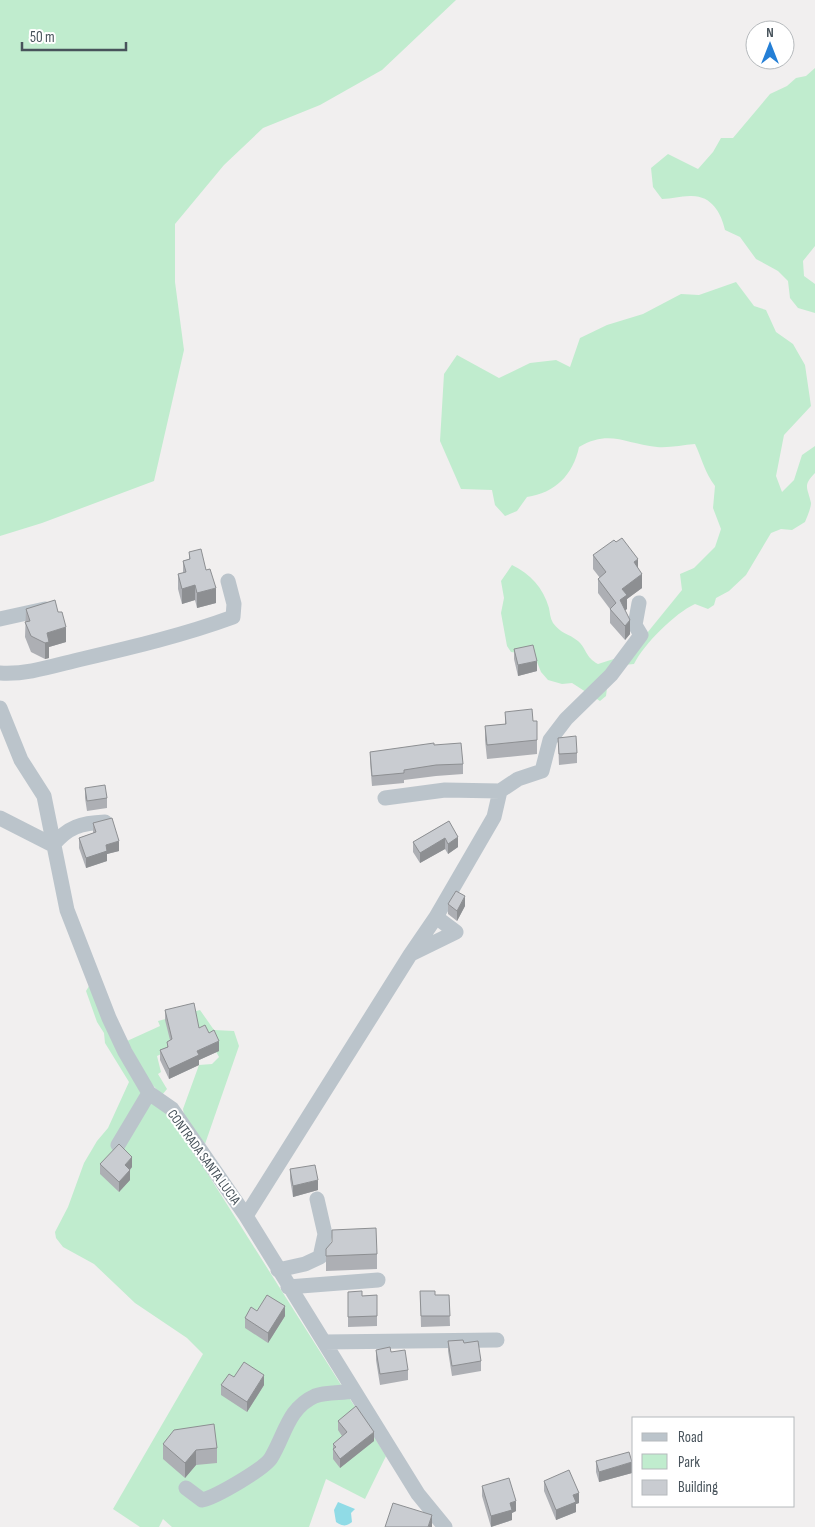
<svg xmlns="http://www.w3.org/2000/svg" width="815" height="1527" viewBox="0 0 815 1527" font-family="'Sofia Sans Condensed',sans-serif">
	<rect width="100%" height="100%" fill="#f1efef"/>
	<path fill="#c0ecce" d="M0,0H456L382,70L320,105L263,128L224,165L175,224V282L184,350L154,481L42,523L0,536Z
		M815,68V246L803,261L804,276L815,284V313L798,308L790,298L788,281L778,271L756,259L740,237L725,230C721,212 711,195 690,196C680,196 672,199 662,199L653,187L651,168L668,154L698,169L713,152L721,138H733L770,94L787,86L796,78L806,76Z
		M736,282L754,306L766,310L776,332L793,344L805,365L811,406L784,435L776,476L782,492L794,480L802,455L815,446V473C802,486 808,488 811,503C811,508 807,517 805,522L792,530L781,529L771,533L746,575L729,591L716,598L714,605L708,609L695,604C675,613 644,644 634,664L623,665L607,688L606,696L600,701L572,683L562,684L548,680L541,672L537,662L525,654L511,652L507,646L501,613L504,598L501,581L512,565C530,574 543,587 549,608C550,613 550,618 553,623C561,634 568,633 578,641C587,649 585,657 598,664L620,657L643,638L682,590L680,574L694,568L715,547L721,529L713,508L715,486C705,473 702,459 695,444C683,445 669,448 657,447C625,444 610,429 579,447C573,475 555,493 527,497L517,511L505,516L495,505L492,490L461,489L440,441L444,374L457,355L499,378L530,363L556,360L570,367L580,338L607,325L643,314L681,294L699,295Z
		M89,986L386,1456L365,1499L326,1479L309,1527H172L163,1519L159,1527H140L113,1509L203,1354L187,1338L135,1303L94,1264L63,1247L56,1238L55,1232L68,1207L84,1163L97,1141L108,1128L129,1082L105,1043L104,1033L97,1022L86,991Z
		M200,1010L214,1030L234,1031L239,1046L205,1144L184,1115L183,1109L199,1065L212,1064L219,1057L206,1033L157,1056L161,1072L158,1074L167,1089L162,1095L148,1080L127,1041L160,1026L158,1021Z"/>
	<path fill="#90dbe6" d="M338,1502L355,1509L351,1513L352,1522C346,1527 342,1526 336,1522L334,1510Z"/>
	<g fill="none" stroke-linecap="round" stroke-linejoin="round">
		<path stroke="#bbc4cb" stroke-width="15" d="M0,619L45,609
			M0,673C27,675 56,665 82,659C133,647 184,635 233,617L234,604L228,581
			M0,708L21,760L44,796L67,910L109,1018L125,1052L149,1093L172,1109L246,1216L418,1494L445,1527
			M385,798L445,790L500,791
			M0,818L53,845C68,827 81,823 105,822
			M411,954L456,932L436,917
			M118,1145L149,1093
			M246,1216L410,955L436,917L494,817L500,791L518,779L542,771L550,740L566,719L611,675L641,635L635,625L639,603
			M278,1270L305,1264L320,1257L325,1234L317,1199
			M288,1287L378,1280
			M324,1342L497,1340
			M186,1488L202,1500C216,1497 264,1469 271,1458C285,1435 288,1408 315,1396C325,1392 342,1393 353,1391"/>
	</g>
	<path fill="#adafb4" d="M189,552L216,603L197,608L195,600L182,604L178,589V574L183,573V561L189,559Z
		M593,555L638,568L642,588L627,599V609L625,610L630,634L625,640L610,623V609L598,593V579L600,578L593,569Z
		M26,609L66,642L49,647V658L45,659L31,652L25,637Z
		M514,649L537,671L518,676L514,659Z
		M505,712L533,721L537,734V754L487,759L485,740V726L505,724Z
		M558,738L577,753V763L559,765Z
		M434,745L463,764V774L436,776L404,780V783L372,786L370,762V752Z
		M85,788L107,798V808L87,811L85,798Z
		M449,821L458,847L448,854L445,849L420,863L413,852V842Z
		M93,823L119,851L107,854V861L86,868L79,848V838L93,833Z
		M448,904L465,906L457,921L448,914Z
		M165,1010L209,1033L219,1051L199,1060V1065L169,1079L160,1060V1050L167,1047V1042L170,1040L165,1020Z
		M100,1164L132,1167L130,1170V1180L119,1192L100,1174Z
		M290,1169L318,1190L293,1197L290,1179Z
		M326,1249L377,1254V1269L326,1271Z
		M420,1291L435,1295H449L450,1326L421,1327Z
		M348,1292L362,1296L377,1295V1326L348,1327Z
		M257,1311L285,1316L268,1343L245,1328V1318Z
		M448,1341L464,1343L481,1361V1371L452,1376L448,1351Z
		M376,1350L408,1370V1380L380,1385L376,1360Z
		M234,1377L264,1385L247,1412L221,1395V1385Z
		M338,1421L374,1441L340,1468L333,1459V1444L342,1436L338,1430Z
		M163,1444L217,1448V1463L196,1465L185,1478L163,1459Z
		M596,1461L632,1473L599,1482L596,1472Z
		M544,1481L579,1503L576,1504V1512L556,1520L544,1491Z
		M482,1486L516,1511L512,1513V1520L491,1527L482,1496Z"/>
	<path fill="#8d8f92" d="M638,559V573L634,562Z
		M642,574V588L627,599V609L620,614V600L622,589Z
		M195,585V600L182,604V589Z
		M216,588V603L197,608V593Z
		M630,620V634L625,640V626Z
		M66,627V642L49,647V658L45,659V643L47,633Z
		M537,661V671L518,676V665Z
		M458,837V847L448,854V844Z
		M445,838V849L420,863V853Z
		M119,841V851L107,854V861L86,868V858L106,845Z
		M465,896V906L457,921V911Z
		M219,1041V1051L199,1060V1065L169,1079V1069L197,1051Z
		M132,1157V1167L125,1175V1165Z
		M130,1170V1180L119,1192V1182Z
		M318,1180V1190L293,1197V1186Z
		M285,1306V1316L268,1343V1333Z
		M264,1375V1385L247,1412V1402Z
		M374,1432V1441L340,1468V1459Z
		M196,1450V1465L185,1478V1463Z
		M632,1462V1473L599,1482V1472Z
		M579,1493V1503L576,1504V1512L556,1520V1510L573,1495Z
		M516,1501V1511L512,1513V1520L491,1527V1516L510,1503Z
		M432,1515V1527H428Z"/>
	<path fill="#c9ccd1" stroke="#8d8f92" d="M622,538L638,559L634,562L642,574L622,589L627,595L620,600L630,620L625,626L610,609L616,603L598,579L606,572L593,555L614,540L616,542Z
		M201,549L206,570L210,569L216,588L197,593L195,585L182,589L178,574L186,572L183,561L190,559L189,552Z
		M55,600L58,612H62L66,627L47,633L49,642L45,643L31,636L25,622L30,621L26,609Z
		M533,645L537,661L518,665L514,649Z
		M532,709L533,721H537V740L487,745L485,726L506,724L505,712Z
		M576,736L577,753L559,754L558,738Z
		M434,743V745L461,743L463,764L436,765L404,770V773L372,776L370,752Z
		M105,785L107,798L87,801L85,788Z
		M112,818L119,841L106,845L107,851L86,858L79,838L96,832L93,823Z
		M449,821L458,837L448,844L445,838L420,853L413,842Z
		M456,891L465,896L457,911L448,904Z
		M194,1003L199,1028L205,1025L209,1033L214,1030L219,1041L197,1051L199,1055L169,1069L160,1050L168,1047L167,1042L172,1039L165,1010Z
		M119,1144L132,1157L125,1165L130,1170L119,1182L100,1164Z
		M315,1165L318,1180L293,1186L290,1169Z
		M376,1228L377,1254L326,1256V1249L332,1242V1230Z
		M362,1291V1296L377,1295V1316L348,1317V1292Z
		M420,1291H435V1295H449L450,1316H421Z
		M267,1295L285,1306L268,1333L245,1318L251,1307L257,1311Z
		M463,1340L464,1343L478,1341L481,1361L452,1366L448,1341Z
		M390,1347L391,1352L405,1350L408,1370L380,1374L376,1350Z
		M244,1362L264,1375L247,1402L221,1385L229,1374L234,1377Z
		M356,1406L374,1432L340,1459L333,1449L336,1447L333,1444L347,1432L338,1421Z
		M214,1424L217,1448L196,1450L185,1463L163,1444L174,1430Z
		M629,1452L632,1462L599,1472L596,1461Z
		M569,1470L579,1493L573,1495L576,1502L556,1510L544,1481Z
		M509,1478L516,1501L510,1503L512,1510L491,1516L482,1486Z
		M393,1503L432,1515L428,1527H385Z"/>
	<g text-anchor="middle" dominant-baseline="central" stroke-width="4" stroke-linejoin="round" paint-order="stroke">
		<g font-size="14" fill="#48535b" stroke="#fff">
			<text transform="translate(204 1157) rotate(54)">CONTRADA SANTA LUCIA</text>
		</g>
	</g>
	<rect x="632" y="1417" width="162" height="90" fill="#ffffff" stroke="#b6babd"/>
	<rect x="642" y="1433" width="25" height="8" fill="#bbc4cb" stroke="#b6babd"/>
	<text x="678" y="1442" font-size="15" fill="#48535b">Road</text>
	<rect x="642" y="1454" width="25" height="15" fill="#c0ecce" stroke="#b6babd"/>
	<text x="678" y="1467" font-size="15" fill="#48535b">Park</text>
	<rect x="642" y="1480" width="25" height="15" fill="#c9ccd1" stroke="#b6babd"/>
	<text x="678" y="1492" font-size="15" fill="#48535b">Building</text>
	<g transform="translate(770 45)"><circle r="24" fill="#ffffff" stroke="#b6babd"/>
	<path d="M0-4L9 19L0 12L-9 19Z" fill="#247fd6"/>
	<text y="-8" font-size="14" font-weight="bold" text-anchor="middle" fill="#48535b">N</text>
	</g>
	<path d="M22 42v8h104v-8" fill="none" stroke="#48535b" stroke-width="2.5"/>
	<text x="30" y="42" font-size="15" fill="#48535b" stroke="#ffffff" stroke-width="4" paint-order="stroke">50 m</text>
</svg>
